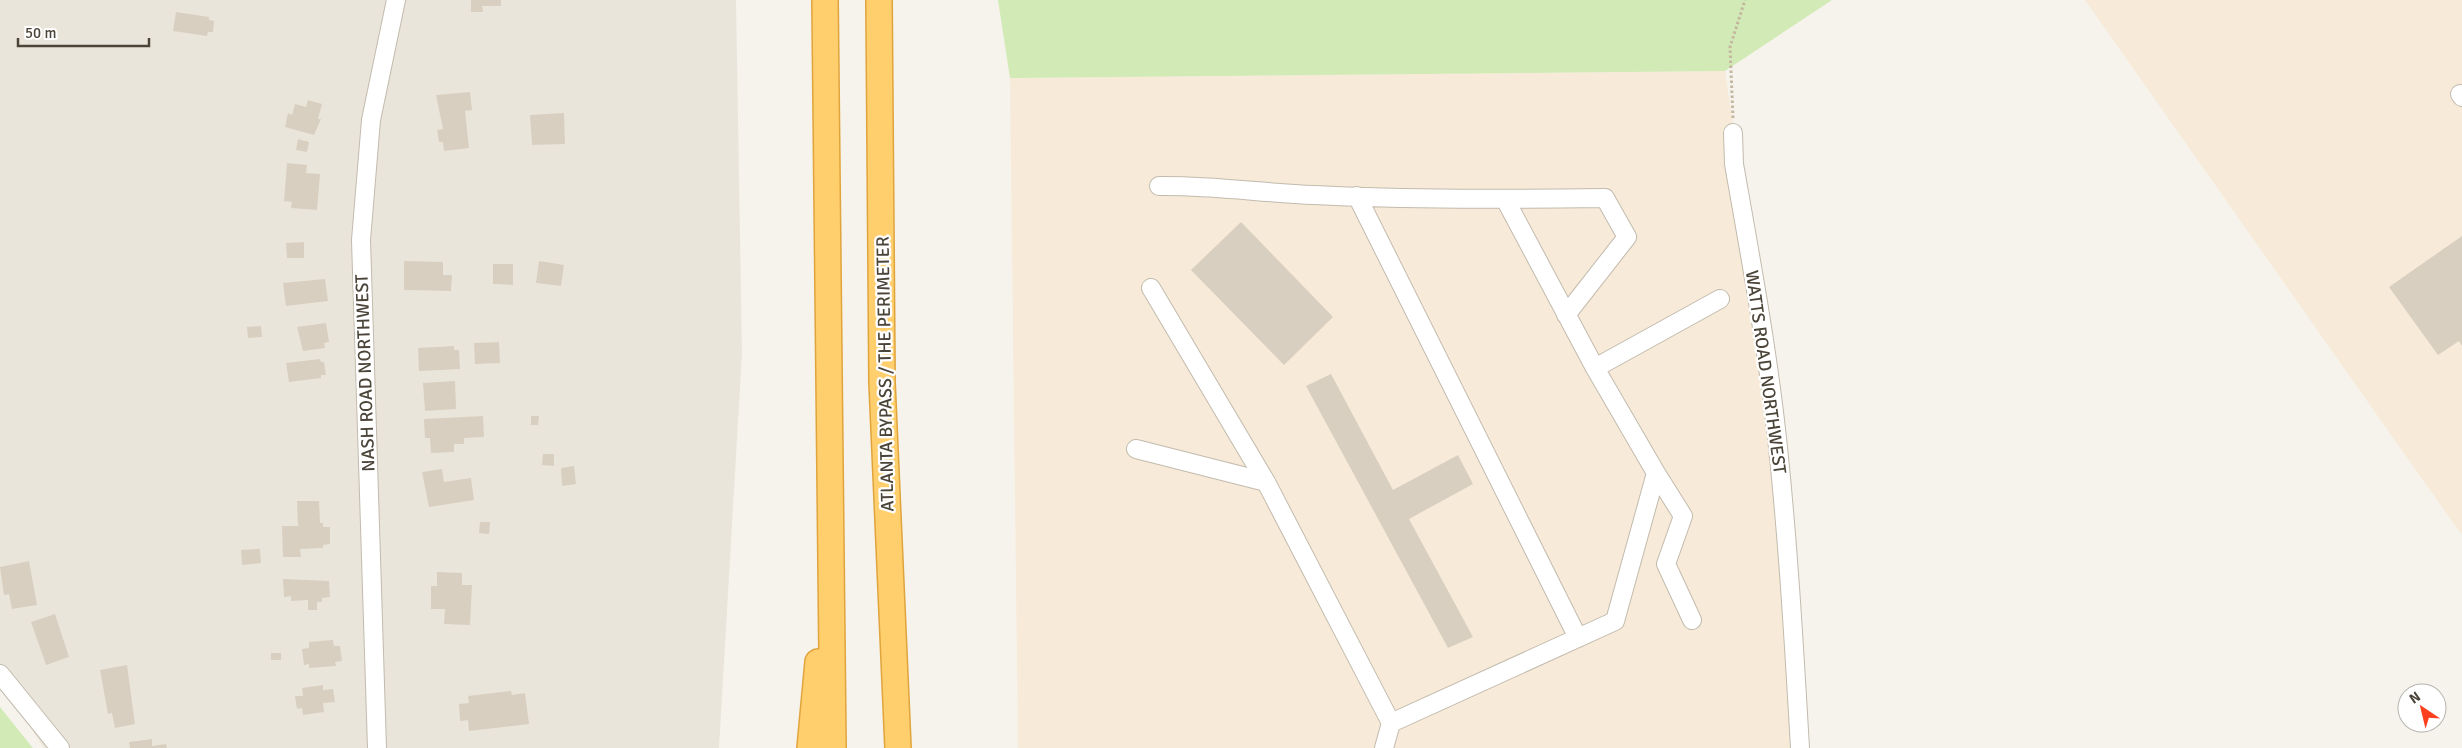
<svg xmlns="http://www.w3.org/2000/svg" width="2462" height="748" viewBox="0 0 2462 748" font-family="Signika,sans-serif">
	<rect width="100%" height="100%" fill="#f6f3ec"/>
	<path fill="#eae5da" d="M0,0H736L742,353L719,748H44L0,680Z"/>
	<path fill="#f7ead8" d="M2085,0H2462V535L2408,459Z
		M1725,71L1784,463L1803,748H1018L1010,78Z"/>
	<path fill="#d2eab5" d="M998,0H1832L1725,71L1010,78Z
		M0,707L32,747L33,748H0Z"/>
	<path fill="#d8cfc1" d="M471,0H501V6H482L483,12H471Z
		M176,12L209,17V20L214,21L213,32H208L207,36L173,31Z
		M470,92L472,110L465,111L469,148L444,151L443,142H439L437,130L443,129L436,95Z
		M308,100L322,104L318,119H321L314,135L285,127L288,113L292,115L295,104L306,107Z
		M564,113L565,144L532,145L530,115Z
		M298,139L309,142L307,152L296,150Z
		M287,163L307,165L306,173L320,174L317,210L291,208L292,202L284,201Z
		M1241,222L1333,317L1284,365L1191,270Z
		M2462,236V346L2459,341L2438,355L2389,287Z
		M304,242V258H287L286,243Z
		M404,261L443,262V275H452L451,291L404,290Z
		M539,261L564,265L561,286L536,283Z
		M493,264H513V285L493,284Z
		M325,279L328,301L286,306L283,283Z
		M326,323L329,342L324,343L325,348L303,351L297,327Z
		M261,326L262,337L248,338L247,327Z
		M499,342L500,363L475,364L474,343Z
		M454,346V350H459L460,369L419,371L418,348Z
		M320,359L321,362H324L326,375H321V378L289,382L286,363Z
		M1331,374L1393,490L1458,455L1473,484L1409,519L1473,637L1448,648L1306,386Z
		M455,381L456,409L425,411L423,383Z
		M483,416L484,437L464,438V444H454V452L431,453L430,438H425L424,419Z
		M531,416H539L538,425H531Z
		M543,454H554V466L542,465Z
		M574,466L576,484L562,486L561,468Z
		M442,469L444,482L471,478L474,500L429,507L422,472Z
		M297,501H319L320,523H323V527H330V544L323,545V548L300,549L301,557H283L282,526H298Z
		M480,522H490L489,534L479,533Z
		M260,549L261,563L242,565L241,550Z
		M29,561L37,605L12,609L9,594L4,595L0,567Z
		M437,572L462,573V585H472L470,625L444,624L445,609H431V586H437Z
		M283,579L329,581L330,597L322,598V602H317V610H308V600L291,601V596L284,597Z
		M55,614L69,657L46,665L31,622Z
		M333,640L334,646H340L342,661L335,662L336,666L309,668V664L304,665L302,649L309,648V642Z
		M271,653H281V660H271Z
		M127,665L135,724L115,728L112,713L108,714L100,670Z
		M323,685V690L333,689L335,702L323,703L324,712L303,715L302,708L297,709L295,696H303L302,688Z
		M511,691L512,695L525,693L529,724L469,731L468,720L460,721L459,704L469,703L468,696Z
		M152,739V746L166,744L167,748H130L129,742Z"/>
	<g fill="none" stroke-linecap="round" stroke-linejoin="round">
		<defs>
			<path id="minor" d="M2460,94L2462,97
				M1733,133L1734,164C1750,255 1767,346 1777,438C1788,541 1794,644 1800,748
				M1159,186C1211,185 1262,193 1314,195C1411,200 1508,199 1605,198L1627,237L1566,315
				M1357,196L1578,638
				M1151,288L1266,482L1391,723L1384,748
				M1595,368L1720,299
				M1136,449L1266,482
				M1656,473L1683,516L1666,564L1692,620
				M0,674L60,748
				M1391,723L1615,621L1656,473L1595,368L1505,199
				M377,748L361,240L371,120L396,0"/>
			<path id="highway" d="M825,0L833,748
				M879,0L882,382L898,748
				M810,748L818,662"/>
		</defs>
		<use href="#minor" stroke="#c2bbae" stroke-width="20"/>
		<use href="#highway" stroke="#e0a43c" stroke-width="28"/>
		<path stroke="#c4b79f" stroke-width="3" stroke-dasharray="2.5 2.5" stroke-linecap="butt" d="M1733,118L1730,47L1745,0"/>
		<use href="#minor" stroke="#fff" stroke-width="18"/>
		<use href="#highway" stroke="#ffcf6e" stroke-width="25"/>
	</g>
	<g text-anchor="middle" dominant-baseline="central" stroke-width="4.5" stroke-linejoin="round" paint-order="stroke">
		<g font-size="18" fill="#4b4439" stroke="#fff">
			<text transform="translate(1766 372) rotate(82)">WATTS ROAD NORTHWEST</text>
			<text transform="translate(365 373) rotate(-92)">NASH ROAD NORTHWEST</text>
			<text transform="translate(885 374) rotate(-91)">ATLANTA BYPASS / THE PERIMETER</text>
		</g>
	</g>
	<g transform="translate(2422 708) rotate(325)"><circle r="24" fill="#ffffff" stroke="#b7b4b0"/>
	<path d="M0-4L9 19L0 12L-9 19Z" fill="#fc3f1d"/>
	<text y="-8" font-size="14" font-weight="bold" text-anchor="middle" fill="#4b4439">N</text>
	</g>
	<path d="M18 38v8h131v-8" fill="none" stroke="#4b4439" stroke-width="2.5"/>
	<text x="25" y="38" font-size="15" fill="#4b4439" stroke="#ffffff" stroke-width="4" paint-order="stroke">50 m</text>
</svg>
